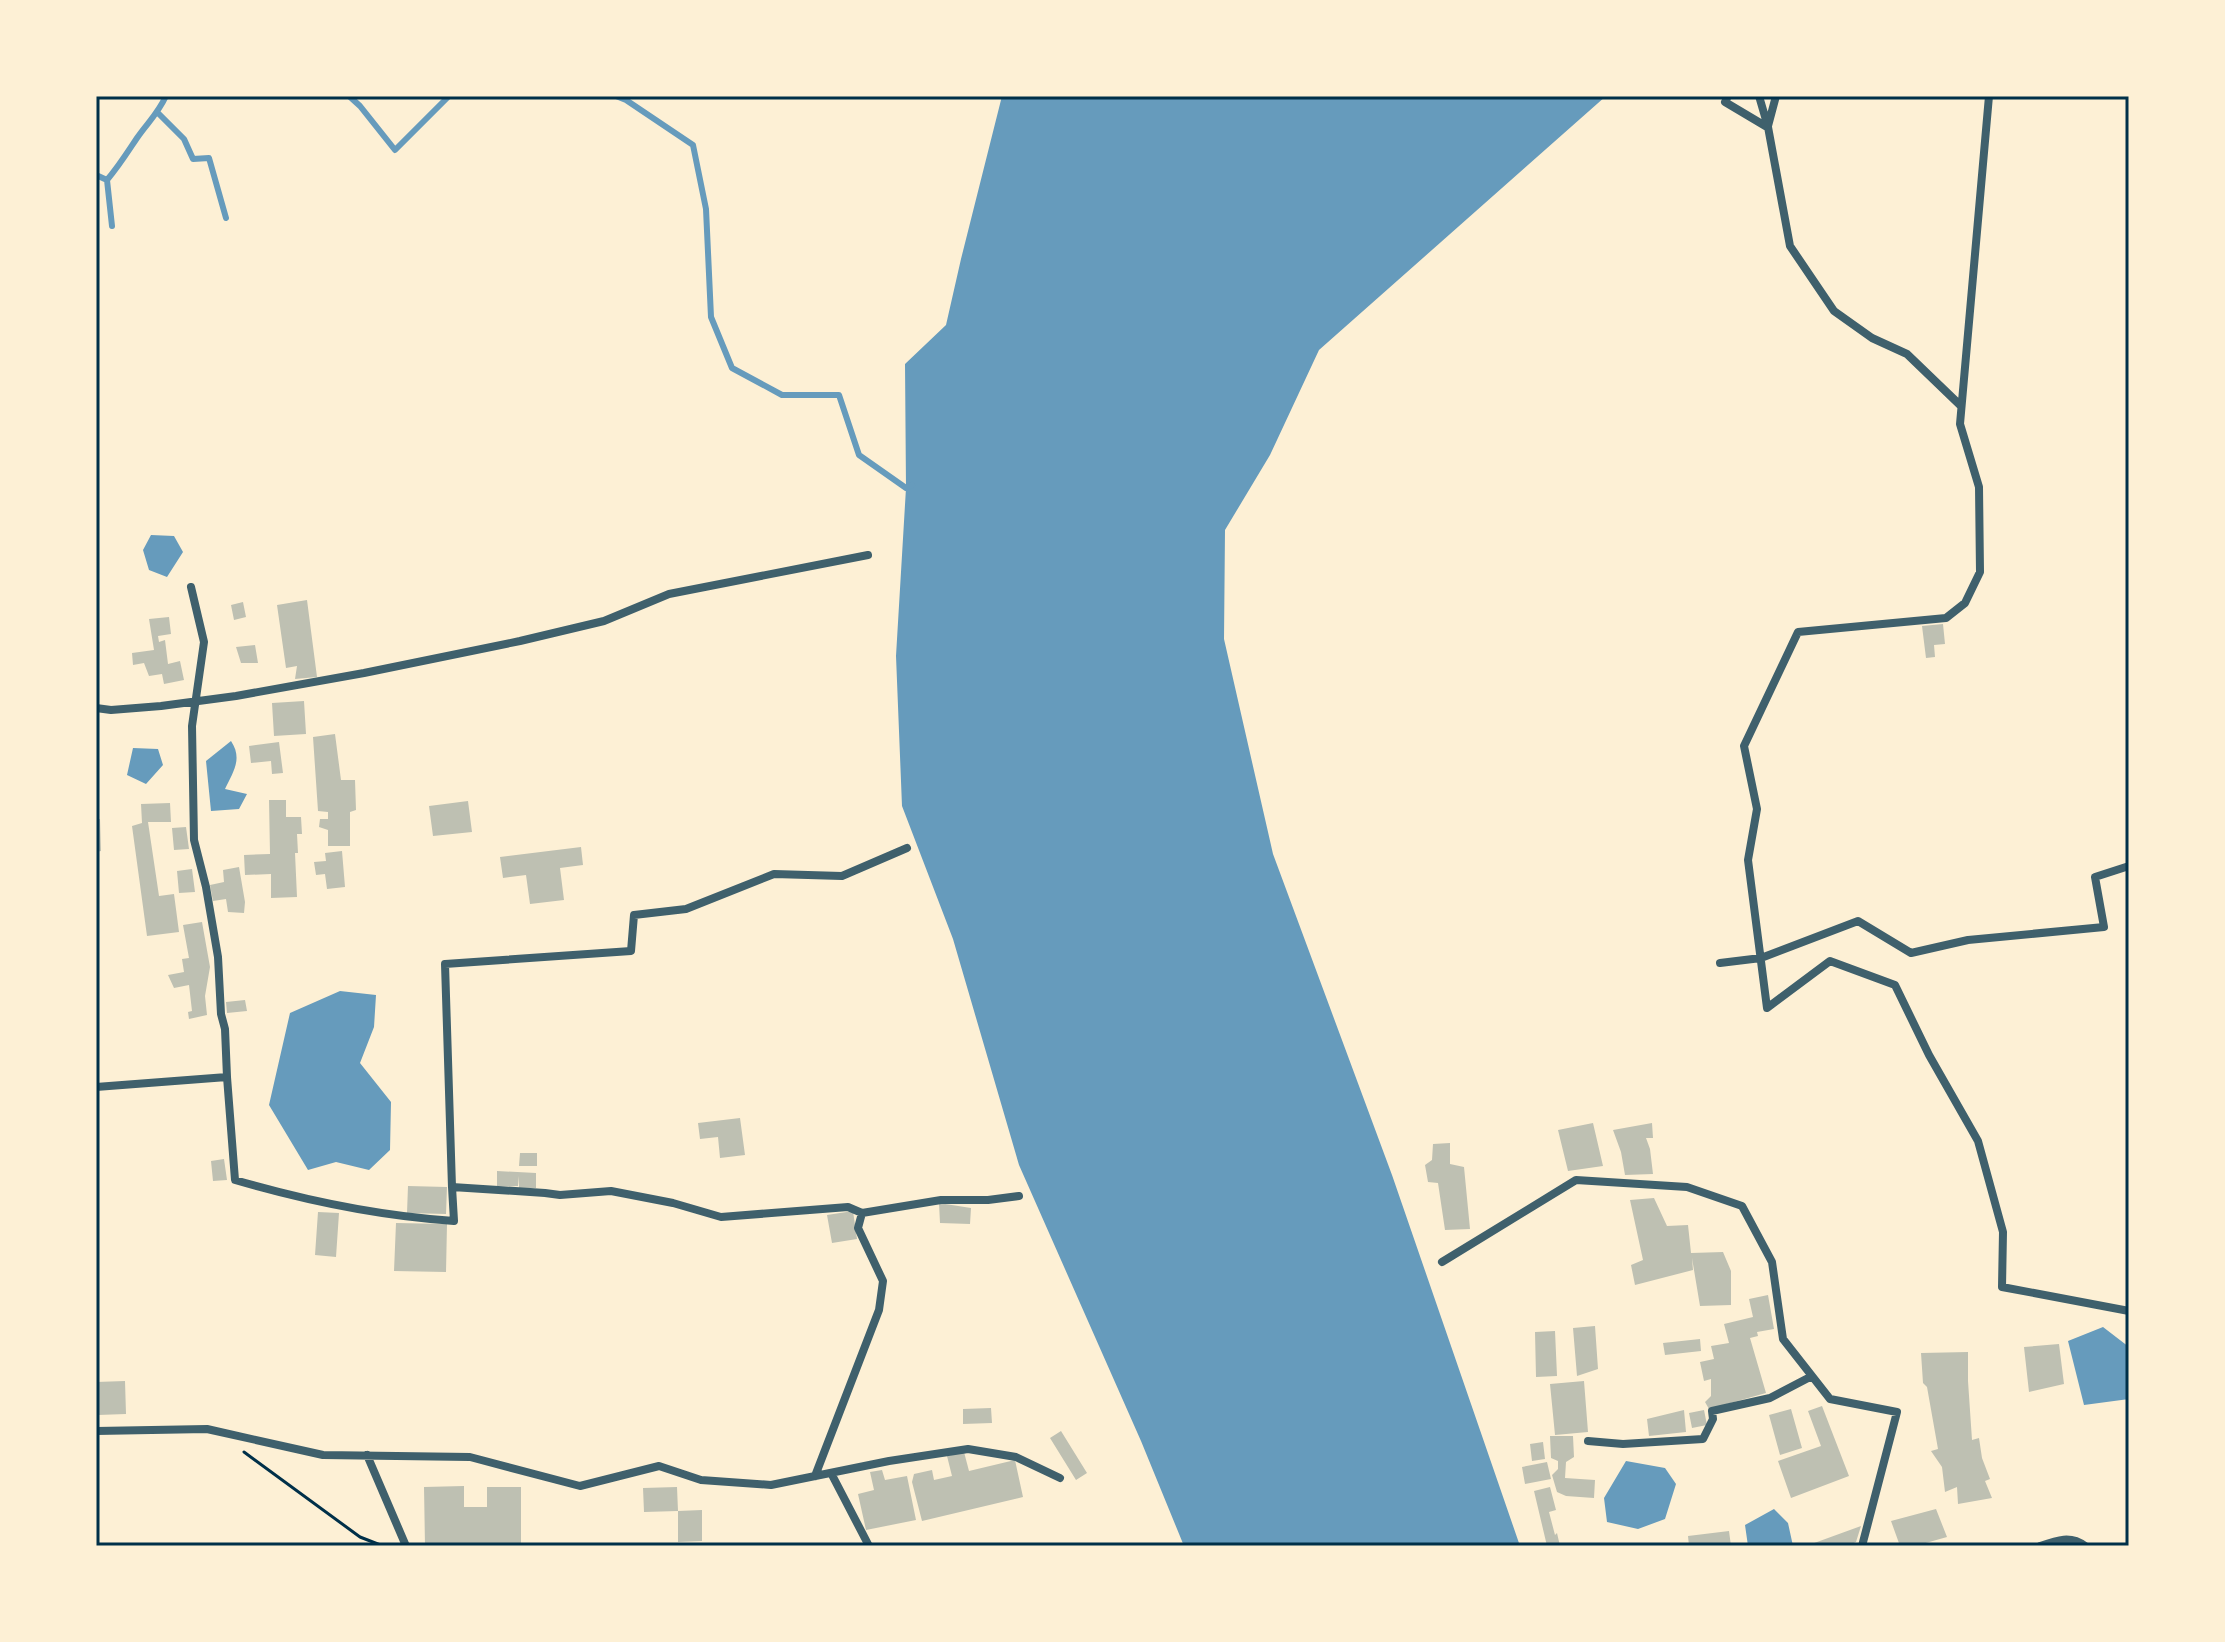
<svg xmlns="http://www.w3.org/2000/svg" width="2225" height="1642" viewBox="0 0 2225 1642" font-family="Jost,sans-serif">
	<rect width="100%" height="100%" fill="#fdf0d5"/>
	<path fill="#669bbc" d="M1002,96H1606L1319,350L1270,455L1225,530L1224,639L1273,854L1392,1175L1520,1546H1184L1141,1441L1019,1165L953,939L902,806L896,656L906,488L905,364L946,325L961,259Z
		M151,535L174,536L183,552L167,577L149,570L143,550Z
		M231,741C243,759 233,772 225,789L247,794L239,809L211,811L206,761Z
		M133,748L158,749L163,765L146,784L127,775Z
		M340,991L376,995L374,1027L360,1063L391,1102L390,1150L369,1170L336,1162L308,1170L269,1105L290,1013Z
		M2103,1327L2129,1347V1399L2084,1405L2068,1341Z
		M1626,1461L1665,1468L1676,1484L1665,1519L1638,1529L1607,1522L1604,1498Z
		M1774,1509L1788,1523L1793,1546H1748L1745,1525Z"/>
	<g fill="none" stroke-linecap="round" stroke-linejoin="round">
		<path stroke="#669bbc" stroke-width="6" d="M349,96L360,106L395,150L449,96
			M616,96L626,100L693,145L706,209L711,317L732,368L782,395H839L859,455L906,488L912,485
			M158,113L184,139L193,159L209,158L226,218
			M96,175L107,180
			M112,226L107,180C119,166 127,153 137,138C148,122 157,115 166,96"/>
	</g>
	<path fill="#bec0b2" d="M307,600L317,677L295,679L297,666L286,668L277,605Z
		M243,602L246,617L234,620L231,605Z
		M169,617L171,634L158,636L159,642L165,640L168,664L180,661L184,680L164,684L162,674L149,676L144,663L133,665L132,653L154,650L149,619Z
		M1943,624L1945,644L1934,645L1935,657L1926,658L1922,626Z
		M255,645L258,663H241L236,647Z
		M304,701L306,734L274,736L272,703Z
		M335,734L341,780H355L356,810L350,812V846H328V830L319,827L320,819H328V812L318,811L313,737Z
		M279,742L283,773L272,774L271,761L251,763L249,746Z
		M269,800H286V817H301L302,834H297L298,853H295L297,897L271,898V874L245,875L244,855L270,854Z
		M468,801L472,832L433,836L429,806Z
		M170,803L171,822H148L159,896L174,894L179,932L147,936L132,826L142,823L141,804Z
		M96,819H100L101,851L96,852Z
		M186,827L189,849L174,850L172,828Z
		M581,847L583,865L560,868L564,900L530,904L526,875L503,878L500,857Z
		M342,851L345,887L327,889L325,874L316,875L314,862L326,861L325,853Z
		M239,867L245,902L244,913L228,912L226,899L213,901L210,885L224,882L223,870Z
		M192,869L195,892L179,893L177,871Z
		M202,922L210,967L205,996L207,1015L189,1019L188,1012L192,1011L189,985L174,988L168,975L184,972L182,959L189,958L183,925Z
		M245,1000L247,1011L227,1013L226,1002Z
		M740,1118L745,1155L720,1158L718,1137L700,1139L698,1123Z
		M1593,1123L1603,1166L1568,1171L1558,1130Z
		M1652,1123L1653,1138H1646L1650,1149L1653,1174L1625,1175L1621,1152L1613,1130Z
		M1450,1143V1164L1464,1167L1470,1229L1445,1230L1438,1183L1428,1182L1425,1165L1432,1160L1433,1144Z
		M520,1153H537V1166H519Z
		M224,1159L227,1180L213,1181L211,1161Z
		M497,1171L536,1173V1188H519V1176L518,1186H497Z
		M408,1186L447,1187L446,1214L407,1213Z
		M1654,1198L1667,1226L1688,1225L1691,1253L1723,1252L1731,1271V1305L1700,1306L1692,1258L1693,1270L1635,1285L1631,1265L1643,1260L1630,1200Z
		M939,1203L971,1208L970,1224L940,1223Z
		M853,1211L857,1239L832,1243L827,1215Z
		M318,1212L339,1213L336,1257L315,1255Z
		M396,1223L447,1224L446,1272L394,1271Z
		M1768,1295L1774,1329L1757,1332L1758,1336L1750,1338L1766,1393L1709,1409L1705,1402L1711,1396V1379L1704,1381L1700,1362L1714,1359L1711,1346L1729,1343L1724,1324L1753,1317L1749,1299Z
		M1595,1326L1598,1369L1577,1376L1573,1328Z
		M1555,1331L1557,1376L1536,1377L1535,1332Z
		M1700,1339L1701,1351L1665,1355L1663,1343Z
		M2059,1344L2064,1384L2029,1392L2024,1347Z
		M1968,1352V1381L1972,1440L1979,1438L1982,1458L1990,1479L1985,1481L1992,1498L1958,1504L1957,1487L1945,1492L1942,1467L1931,1451L1938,1449L1927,1387L1923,1383L1921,1353Z
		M125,1381L126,1414L98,1415L96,1382Z
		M1584,1381L1588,1432L1555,1435L1550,1384Z
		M1822,1406L1849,1476L1791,1498L1778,1461L1821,1446L1808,1411Z
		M991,1408L992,1423L963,1424V1409Z
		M1791,1409L1802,1448L1780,1455L1769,1415Z
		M1684,1410L1686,1432L1649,1436L1647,1419Z
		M1704,1410L1707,1425L1692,1428L1689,1413Z
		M1061,1431L1087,1473L1076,1480L1050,1438Z
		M1550,1436H1573L1574,1457L1566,1462L1565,1478L1595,1480L1594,1498L1566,1496L1557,1492L1552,1475L1558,1469V1461L1551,1458Z
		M1543,1442L1545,1459L1532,1461L1530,1444Z
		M964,1452L969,1471L1015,1460L1023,1497L922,1521L912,1482L914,1474L932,1470L934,1480L952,1476L947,1456Z
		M1547,1462L1551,1479L1525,1484L1522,1467Z
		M882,1470L885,1480L907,1476L916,1520L866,1530L858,1494L874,1490L870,1472Z
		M464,1486V1507H487V1487H521V1546H425L424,1487Z
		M677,1487L678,1511L702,1510V1541L678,1542V1511L644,1512L643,1488Z
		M1550,1487L1556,1510L1549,1512L1555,1535L1557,1533L1560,1546H1547L1534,1491Z
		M1936,1509L1947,1537L1915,1546H1900L1891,1521Z
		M1861,1526L1856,1542L1847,1546H1806Z
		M1729,1531L1731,1546H1689L1688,1536Z"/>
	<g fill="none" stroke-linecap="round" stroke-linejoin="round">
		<path stroke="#003049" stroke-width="3" d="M244,1452L360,1537L383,1546"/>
		<path stroke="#3f606c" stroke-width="8" d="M1728,96L1725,102L1767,127
			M1759,96L1768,127L1790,246L1834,311L1872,338L1907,354L1961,406
			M1989,96L1960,424L1979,487L1980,572L1965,603L1946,618L1798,632L1744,746L1757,809L1748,860L1767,1008L1830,961L1895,985L1929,1055L1978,1141L2003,1232L2002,1287L2129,1311
			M1768,126L1776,96
			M191,587L204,642L192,726L194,840L206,887L218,957L221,1014L225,1029L227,1077
			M96,708L111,710L161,706L236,696L364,673L520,641L604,621L669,594L868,555
			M1720,963L1761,958L1858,921L1911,953L1968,940L2104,927L2095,877L2129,866
			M96,1087L227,1077L235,1180C307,1201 380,1216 454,1221L452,1187
			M862,1213L848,1207L721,1217L673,1203L611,1191L560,1195L545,1193L452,1187L445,964L631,951L634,915L686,909L774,874L842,876L907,848
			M1442,1262L1576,1180L1687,1187L1742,1206L1772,1262L1783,1339L1830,1399L1897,1412L1862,1546
			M96,1431L207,1429L323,1455L470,1457L580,1486L659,1466L701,1480L771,1485L889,1461L968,1449L1016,1457L1060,1478
			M1588,1441L1623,1444L1703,1439L1713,1419L1712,1411L1770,1398L1812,1376
			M367,1455L406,1546
			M831,1473L869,1546
			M815,1476L879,1310L883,1281L858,1228L862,1213L941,1200H988L1019,1196
			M2040,1546C2057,1540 2071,1535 2085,1546"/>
	</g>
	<rect width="2225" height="1642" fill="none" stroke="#fdf0d5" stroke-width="196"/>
	<rect x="98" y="98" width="2029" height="1446" fill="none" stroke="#003049" stroke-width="3"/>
</svg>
